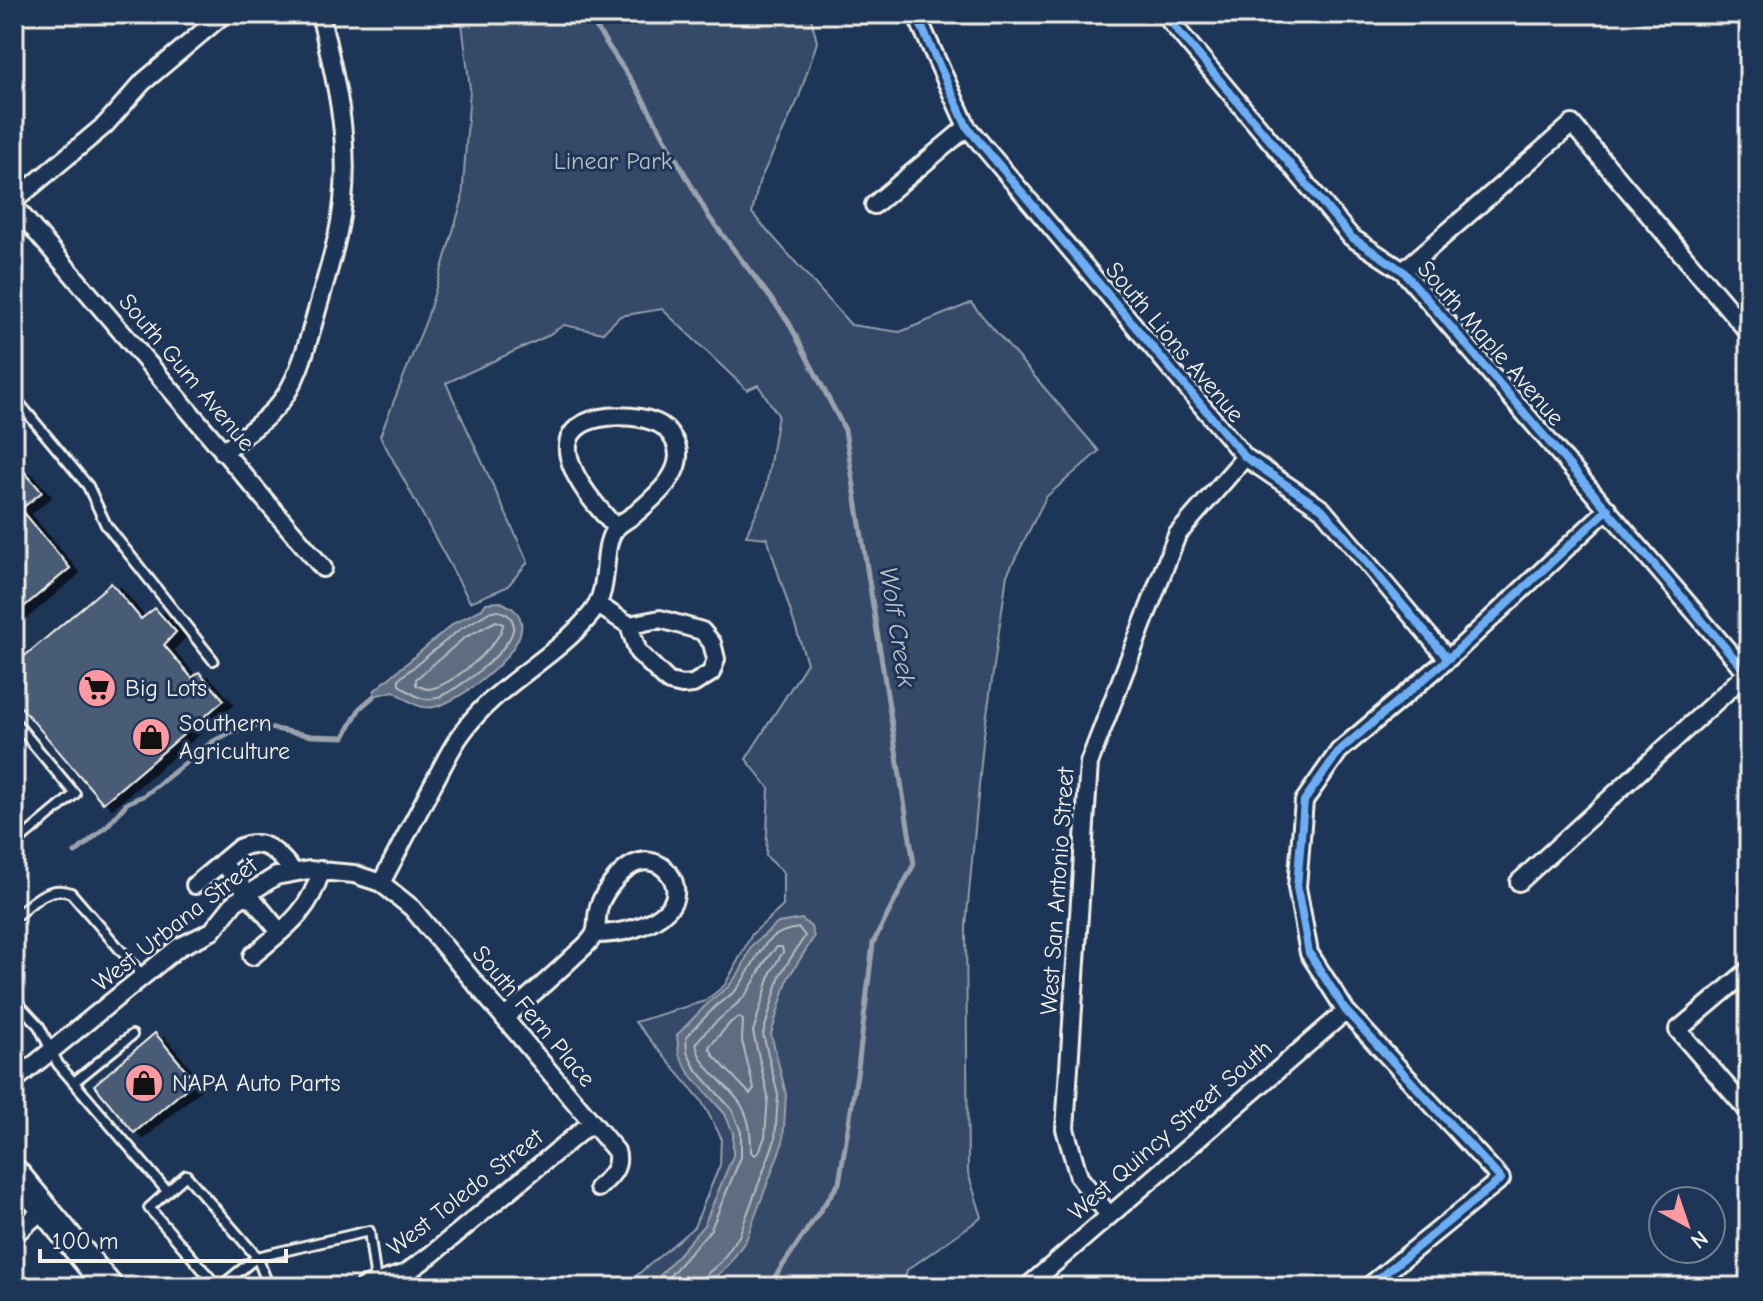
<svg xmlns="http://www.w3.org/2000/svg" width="1763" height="1301" viewBox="0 0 1763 1301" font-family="'Comic Neue',sans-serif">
	<defs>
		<filter id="shadow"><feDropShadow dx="9" dy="5" stdDeviation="0" flood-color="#0009"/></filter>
	</defs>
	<rect width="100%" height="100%" fill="#1d3557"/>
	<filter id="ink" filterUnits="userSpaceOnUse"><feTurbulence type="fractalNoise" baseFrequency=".0125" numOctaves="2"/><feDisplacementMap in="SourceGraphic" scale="16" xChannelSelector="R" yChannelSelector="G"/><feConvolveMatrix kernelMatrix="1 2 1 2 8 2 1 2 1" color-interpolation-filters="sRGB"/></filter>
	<g filter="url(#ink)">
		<path fill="#354a67" stroke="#949ea8" stroke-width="2" d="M461,14H810L817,42L798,100L759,182L752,213L851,325L900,332L971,303L1099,451L1046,497L1007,575L983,742L966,926L968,1173L982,1217L907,1270L903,1287H623L694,1227L720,1165L721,1137L701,1100L635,1022L705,1001L725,985L752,934L783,906V872L766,856L769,788L746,759L807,663L767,538L746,536L765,493L778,415L758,385L747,390L662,309L620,316L603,333L564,325L545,337L446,383L528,562L507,587L470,602L380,436L427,318L462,201L470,89Z"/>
		<path fill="#5e6d82" stroke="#9aa2ab" stroke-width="2" d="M501,602C509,606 517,610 520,618C532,649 460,702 434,707C418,710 406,699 394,691L374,696V691L454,623L482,609L486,603Z
			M802,919L811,927L814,937L788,978L771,1034L786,1094L783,1142L746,1240L727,1267L703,1287H650L704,1225L733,1156V1133L725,1114L689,1073L679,1055L677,1035L712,999L728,987L741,970L752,945L778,923Z"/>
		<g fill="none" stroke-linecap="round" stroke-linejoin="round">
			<path stroke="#b8bcbf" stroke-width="2" d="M491,611C498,610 503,611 509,616C533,638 452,696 432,699C419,701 409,691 399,685V679L459,630Z
				M496,621L503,624C502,644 448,689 428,689C423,689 420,686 416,685V679L464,638Z
				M777,947H782L783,952L771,972L753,1032L768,1096L765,1137L759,1152L755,1155L751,1152C751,1135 750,1118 740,1103C727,1083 699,1068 696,1043C709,1025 727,1014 742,999C757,983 761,961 777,947Z
				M739,1017L743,1020L742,1041L754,1089L750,1094L714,1056L709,1047L731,1022Z
				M660,1287L711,1229L741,1157V1132L733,1111L695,1068L687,1052L686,1038C695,1027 706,1016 716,1006C722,1000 730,997 736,990C758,964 758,932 799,928L805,936L780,975L763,1034L778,1095L775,1140L739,1236L721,1262L701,1279L699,1287"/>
			<path stroke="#9aa2ab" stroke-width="5" d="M587,14L639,92L709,217L788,321L845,430L914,864L873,943L858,1068L839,1183L768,1287
				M75,853L108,825L127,803L145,795L212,742L231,732L254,725L312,736L344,737L360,708L374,696"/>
		</g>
		<path fill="#485b74" stroke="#f4f1e8" stroke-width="2" filter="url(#shadow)" d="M22,469L42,492L21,509L70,568L14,615V475Z
			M111,583L141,619L155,608L176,632L164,645L192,678L199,672L224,700L103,803L14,699V665Z
			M155,1033L195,1081L134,1133L94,1085Z"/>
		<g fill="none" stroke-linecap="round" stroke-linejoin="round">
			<defs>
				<path id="lane" d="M14,397L88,486L106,525L213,660
					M14,721L75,794L14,845
					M14,918C30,904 48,884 71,893L143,976
					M14,999L39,1026L58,1064L167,1191
					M74,1082L132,1035
					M218,1287L149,1208L186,1175L257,1257L269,1287
					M220,1287L257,1257L369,1231L376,1282"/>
				<path id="street" d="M920,14V23L967,127L1245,457L1322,509L1448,659
					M1164,14L1351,237L1403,271L1747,673
					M14,201L105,125L143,82L224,14
					M874,205L967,127
					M14,206L323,568
					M1403,271L1572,124L1749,333
					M223,452C242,437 263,423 279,404C299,380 307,344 316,314C326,277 339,240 343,201C350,138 335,75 320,14
					M598,605L629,625L638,652L669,682L682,685L693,684L711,673L716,659L712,643L702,631L660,619L629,625
					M222,862L280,932
					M1519,882L1749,671
					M381,883C398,851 415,818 432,786C442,768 450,749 462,733C496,684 554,660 591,614C613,587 599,548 616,528C621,522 629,519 635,514C655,497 690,469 674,440C670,433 665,426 657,423C630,411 558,411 569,457C575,483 599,509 616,528
					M195,885L239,848C264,836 278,853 293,871
					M252,956C284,929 310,913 321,870
					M1749,970L1678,1030L1749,1112
					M504,1018C528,998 551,978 573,957C579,951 590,943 594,935C598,929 596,919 598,911C600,896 619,871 634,864C661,851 689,887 668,909C650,928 619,934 595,934
					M14,1081L179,947L212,931L235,902L276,876L309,870L354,874L381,883L412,908L616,1151C621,1168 610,1177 598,1188
					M1108,1214L1079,1177L1065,1129L1089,763L1177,535L1245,457
					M14,1235L44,1209
					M363,1287L406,1273L432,1254L591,1123
					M1027,1287L1346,1011
					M1368,1287L1501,1179L1346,1011L1309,953L1297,887L1304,801L1339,751L1448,659L1608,509"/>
				<path id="primary" d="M14,1172L109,1287"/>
			</defs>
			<use href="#lane" stroke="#f4f1e8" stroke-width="14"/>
			<use href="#street" stroke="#f4f1e8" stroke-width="22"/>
			<use href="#primary" stroke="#f4f1e8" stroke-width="32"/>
			<use href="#lane" stroke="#1d3557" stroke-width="8"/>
			<use href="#street" stroke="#1d3557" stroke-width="16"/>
			<use href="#primary" stroke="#1d3557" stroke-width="26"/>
			<defs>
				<path id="cycleway" d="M920,14V23L967,127L1245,457L1322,509L1448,659
					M1164,14L1351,237L1403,271L1747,673
					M1368,1287L1501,1179L1346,1011L1309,953L1297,887L1304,801L1339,751L1448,659L1608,509"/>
			</defs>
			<use href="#cycleway" stroke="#1d3557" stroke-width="13"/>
			<use href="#cycleway" stroke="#6dadf4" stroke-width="8"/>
		</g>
	</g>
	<defs>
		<symbol id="supermarket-disc" viewBox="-11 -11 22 22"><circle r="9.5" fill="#ff9aa2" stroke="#1d3557"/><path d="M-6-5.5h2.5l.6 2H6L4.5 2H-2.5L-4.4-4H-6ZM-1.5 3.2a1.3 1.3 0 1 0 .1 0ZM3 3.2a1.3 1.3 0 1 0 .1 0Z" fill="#111"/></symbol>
		<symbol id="shop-disc" viewBox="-11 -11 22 22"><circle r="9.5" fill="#ff9aa2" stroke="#1d3557"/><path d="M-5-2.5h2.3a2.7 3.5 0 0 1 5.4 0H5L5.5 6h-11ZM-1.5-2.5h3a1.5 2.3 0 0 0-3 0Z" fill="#111"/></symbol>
	</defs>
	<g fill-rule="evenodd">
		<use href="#supermarket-disc" x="75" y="666" width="44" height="44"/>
		<use href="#shop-disc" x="129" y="715" width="44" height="44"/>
		<use href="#shop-disc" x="122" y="1061" width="44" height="44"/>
	</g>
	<g text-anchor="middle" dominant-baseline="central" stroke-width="6" stroke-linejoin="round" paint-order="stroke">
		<g font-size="24" fill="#bbbfc1" stroke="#1d3557">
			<text x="613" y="161">Linear Park</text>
		</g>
		<g font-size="24" fill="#f4f1e8" stroke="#1d3557">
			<text transform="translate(1175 342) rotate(50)">South Lions Avenue</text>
			<text transform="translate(1491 343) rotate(49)">South Maple Avenue</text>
			<text transform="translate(187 372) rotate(50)">South Gum Avenue</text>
			<text transform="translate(1057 891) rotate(-86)">West San Antonio Street</text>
			<text transform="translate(175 924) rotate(-38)">West Urbana Street</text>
			<text transform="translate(534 1016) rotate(50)">South Fern Place</text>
			<text transform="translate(1170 1130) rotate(-41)">West Quincy Street South</text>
			<text transform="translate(465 1192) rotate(-38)">West Toledo Street</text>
		</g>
		<g font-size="24" fill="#f4f1e8" stroke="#1d3557" text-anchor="start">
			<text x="125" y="688">Big Lots</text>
			<text x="179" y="723">Southern<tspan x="179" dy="28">Agriculture</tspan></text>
			<text x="172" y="1083">NAPA Auto Parts</text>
		</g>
		<g font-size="26" font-style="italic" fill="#c0c3c4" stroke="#1d3557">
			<text transform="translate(897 627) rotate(81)">Wolf Creek</text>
		</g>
	</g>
	<rect width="1763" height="1301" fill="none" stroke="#1d3557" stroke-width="48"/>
	<rect x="24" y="24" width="1715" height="1253" fill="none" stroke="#f4f1e8" stroke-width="3" filter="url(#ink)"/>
	<g transform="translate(1687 1225) rotate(140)"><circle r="38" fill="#1d3557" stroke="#738091" stroke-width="2"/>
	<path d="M0-6L14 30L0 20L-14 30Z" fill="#ff9aa2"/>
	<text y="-12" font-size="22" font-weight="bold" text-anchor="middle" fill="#f4f1e8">N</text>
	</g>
	<path d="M40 1249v12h246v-12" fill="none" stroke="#f4f1e8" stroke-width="4"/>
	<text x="52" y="1249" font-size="24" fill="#f4f1e8" stroke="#1d3557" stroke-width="6" paint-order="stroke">100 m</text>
</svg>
